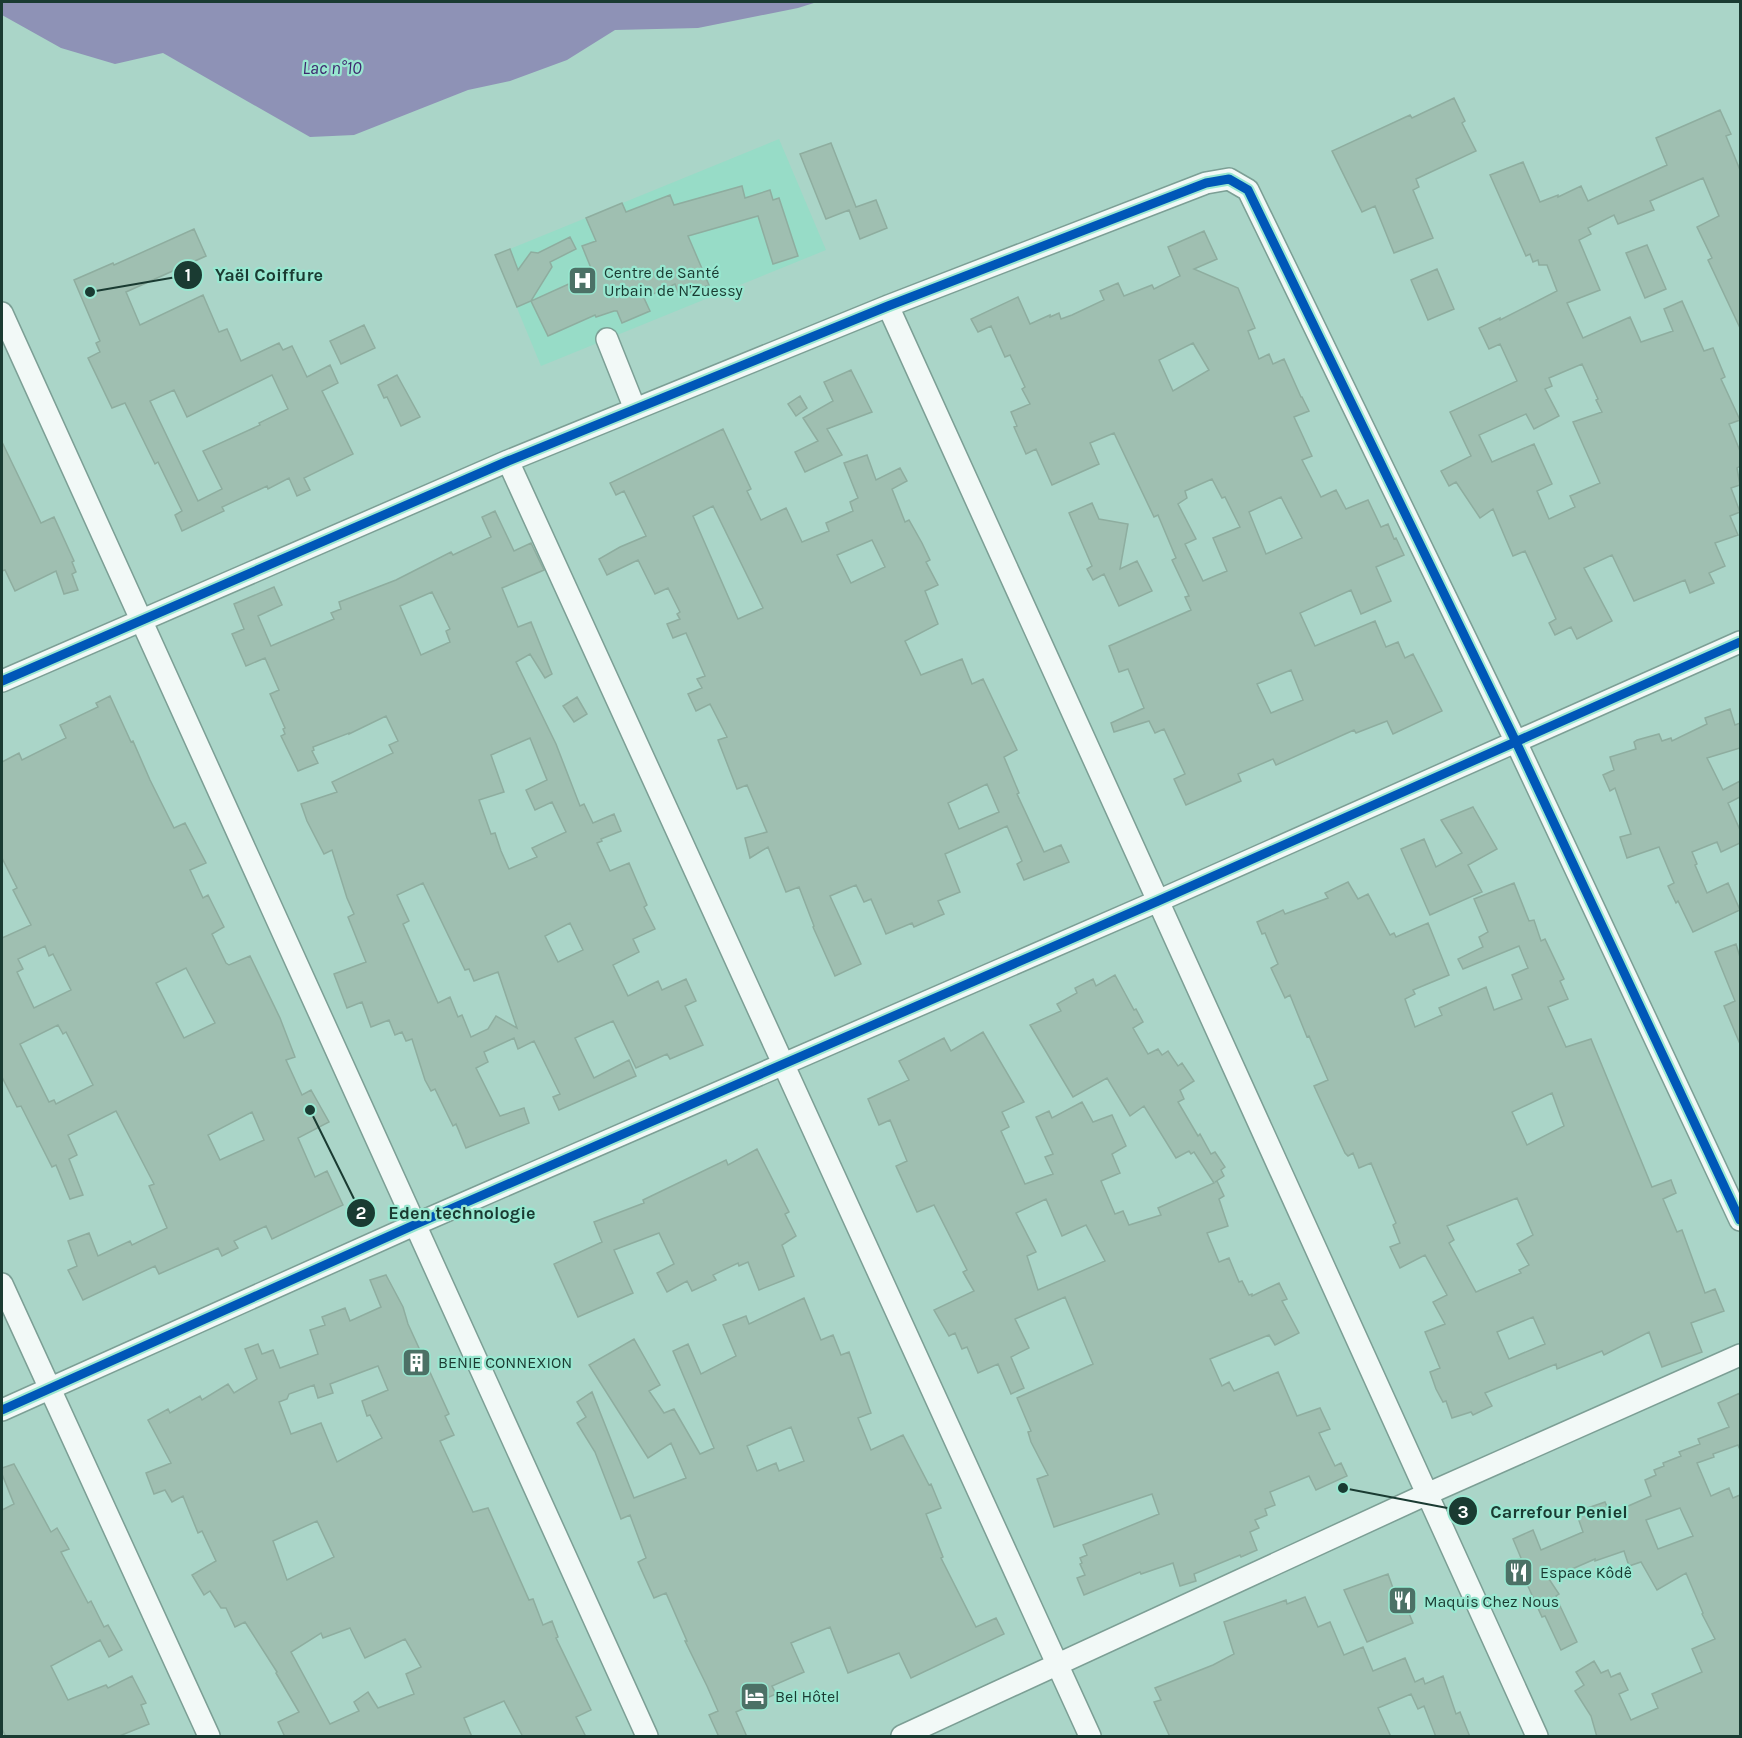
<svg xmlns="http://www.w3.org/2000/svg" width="1742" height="1738" viewBox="0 0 1742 1738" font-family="Karla,sans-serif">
	<rect width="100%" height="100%" fill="#aad5c8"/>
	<path fill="#97dcc7" d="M779,139L826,250L541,366L495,255Z"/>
	<path fill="#8e92b6" d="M2,2H817L798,8L698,28L615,30L567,60L510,81L468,90L354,135L310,137L163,53L115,64L61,48L2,15Z"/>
	<path fill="#9fbfb1" stroke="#8ead9f" stroke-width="1.5" fill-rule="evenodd" d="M1454,98L1465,121L1462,123L1476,151L1416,179L1419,187L1413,190L1433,238L1394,253L1375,206L1362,212L1332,151L1410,115L1412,118Z
		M1720,110L1731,134L1726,136L1740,170V328L1708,260L1712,258L1697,227L1719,216L1703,178L1650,201L1654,210L1618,224L1614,215L1588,228L1591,234L1579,240L1600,290L1567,303L1583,338L1630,317L1641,342L1673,331L1664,309L1682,301L1704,351L1713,348L1725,377L1721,379L1740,420L1729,424L1740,451V466L1737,468L1740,485L1731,488L1740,512L1730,516L1738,535L1715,543L1725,566L1709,573L1714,583L1690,593L1685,580L1634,601L1612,555L1584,568L1612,621L1577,639L1571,627L1555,635L1549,623L1556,619L1525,551L1513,556L1493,509L1480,518L1456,482L1449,486L1441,471L1471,456L1450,412L1517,381L1500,344L1489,349L1479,328L1500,318V320L1557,291L1547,265H1539L1538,260L1533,262L1530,254L1526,256L1490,175L1523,162L1540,202L1558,195V197L1581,186L1588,201L1667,165L1656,138ZM1582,364L1598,399L1596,400L1602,412L1573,422L1600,483L1570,496L1575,507L1549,519L1537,491L1552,484L1534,444L1492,462L1479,435L1526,414L1534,429L1559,416L1545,389L1552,386L1549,378Z
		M831,143L856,207L876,200L887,228L860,239L849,210L826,219L800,154Z
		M742,186L745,198L770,190L773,200L779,198L798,256L773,264L758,216L688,236L709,285L680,297L675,284L644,298L650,311L622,323L617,311H614L596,317L595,315L548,336L531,301L593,273L582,246L596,241L586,218L622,203L626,212L670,195L674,205Z
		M194,229L206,256L126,292L140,325L203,295L219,332L227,329L241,361L279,343L283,350L292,346L307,377L330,365L338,383L322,391L353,454L304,478L310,490L297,496L289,478L268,489L267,486L222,507L224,511L182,531L175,515L182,511L158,462L155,464L125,403L112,408L88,358L100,352L96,343L100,341L74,280L113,263L114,265ZM272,375L288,409L259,423L260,425L203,451L222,489L198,501L150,401L174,390L187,417Z
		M1204,231L1217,259L1194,269L1238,288L1255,328L1248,331L1259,359L1269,354L1273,364L1284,359L1301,397H1302L1309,411L1294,417L1312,456L1302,460L1321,497L1336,490L1346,509L1368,500L1381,527L1388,524L1394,539L1396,538L1404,555L1376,567L1391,601L1361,614L1351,590L1300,613L1315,646L1375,621L1386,647L1398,642L1405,658L1413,654L1442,711L1393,734L1387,721L1356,733L1354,730L1276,765L1273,759L1238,774L1241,781L1186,805L1174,779L1185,774L1164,729L1155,733L1149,721L1114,732L1111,723L1144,708L1128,669L1119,672L1109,646L1191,610L1185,597L1189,596L1172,560L1176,558L1158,515L1154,517L1114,433L1090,443L1099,464L1052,485L1036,449L1026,454L1014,427L1017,426L1011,412L1030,404L1022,389L1025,387L1010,355L1005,357L991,326L978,332L971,319L1018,297L1030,324L1050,315V317L1059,313L1061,319L1072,315L1104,300L1100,291L1118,283L1124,296L1152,285L1154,289L1180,276L1168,247ZM1193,343L1209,370L1173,391L1159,360ZM1212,479L1222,498L1225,497L1240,527L1213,538L1227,571L1203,581L1185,544L1196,539L1178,504L1187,498L1185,491ZM1281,497L1302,538L1266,554L1249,512ZM1291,670L1303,700L1271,713L1257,684Z
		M570,237L576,249L550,262L552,267L531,301L517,307L495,255L510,249L518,270L531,252L538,253Z
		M1647,245L1666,289L1645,298L1626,253Z
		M1437,269L1454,309L1428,320L1411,280Z
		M364,325L375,348L341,364L330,341Z
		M851,370L872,412L827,429L842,455L805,472L795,452L818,441L803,418L833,401L824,382Z
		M397,375L420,417L401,426L387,397L384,398L378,385Z
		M800,396L807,408L796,416L788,404Z
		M723,429L751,489L747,491L761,520L786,508L802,542L829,531L826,523L853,511L850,502L858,498L844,463L867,455L876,480L900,468L907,481L892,489L905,522L909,520L922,543L930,560L926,562L938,585L925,591L938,624L905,641L921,675L962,659L972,684L983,679L1017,750L1004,757L1019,793L1017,794L1044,852L1061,845L1069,862L1024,880L1017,864L1022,861L1007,826L945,854L960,892L938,901L944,914L914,927L912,923L886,934L871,899L864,902L856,885L830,896L861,964L835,976L813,927L814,926L799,887L786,892L768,847L750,858L745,838L767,832L747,785L737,789L718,740L727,737L710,704L696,711L688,694L702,688L697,679L705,676L686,633L673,638L667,624L680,619L677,614L680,612L668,588L655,594L638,560L607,575L599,559L620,547L646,536L624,491L616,495L610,483ZM713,506L763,608L738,619L693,516ZM872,540L885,567L851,583L837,555ZM987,784L999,812L959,829L948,803Z
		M2,442L41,523L54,517L74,561L72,562L76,572L72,574L78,590L64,594L56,571L15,591L5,570L2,571Z
		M1092,503L1099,519L1128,524L1120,569L1137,561L1152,591L1119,606L1104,574L1093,580L1087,569L1092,566L1069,513Z
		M495,511L514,551L531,543L544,570L502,588L518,627L531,622L552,674L545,678L530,654L516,662L556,744L580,806L584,804L593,823L614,814L621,831L601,839L602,841L597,843L610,871L629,863L647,905L644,907L655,929L633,939L639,952L613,965L628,996L658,981L662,990L686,979L696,1001L685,1006L703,1045L670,1059L667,1054L636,1068L613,1021L588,1032L575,1038L594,1078L629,1060L636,1076L559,1110L553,1097L560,1094L534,1041L518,1049L514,1038L484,1052L488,1062L476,1068L500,1116L524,1108L529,1123L466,1148L456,1124L453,1126L435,1089L431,1091L425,1080L412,1039L406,1041L402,1032L395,1035L389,1020L371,1027L362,1002L347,1008L334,974L366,962L348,917L354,914L347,898L332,850L324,854L307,821L301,804L337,792L332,782L393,753L389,745L398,741L386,716L349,734V733L313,747L314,750L312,751L318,763L298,771L281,736L285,734L283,729L285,728L270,694L279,690L265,658L246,666L232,634L244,629L234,604L274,587L282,605L258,616L271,646L334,619L331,613L341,609L339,602L396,580L451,552L453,555L491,537L482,517ZM432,592L450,629L446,631L450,642L421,655L400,606ZM530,738L547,780L526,790L535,810L552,802L566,832L532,848L537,857L509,869L501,851L495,833L491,834L479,800L504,792L491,755ZM423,883L465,970L469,969L474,981L498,972L517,1028L496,1016L488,1029L471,1037L462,1015L458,1017L450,997L438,1003L403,924L409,921L397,895ZM570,923L583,950L558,962L545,936Z
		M110,696L131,742L133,741L150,780L174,828L185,823L206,863L190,870L203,898L208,895L224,927L212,934L226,963L229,965L250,956L280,1018L295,1057L286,1060L302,1095L311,1090L329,1122L298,1138L315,1177L327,1171L343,1205L272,1239L266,1226L234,1241L238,1248L222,1256L218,1248L159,1274L155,1266L83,1300L68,1270L77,1266L68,1241L89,1233L98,1256L130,1241L132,1245L167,1228L149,1186L154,1184L116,1111L68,1135L77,1155L69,1159L83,1195L70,1199L56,1165L52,1167L21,1106L17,1107L2,1077V938L31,925L13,890L17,888L2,858V762L19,753L22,760L66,738L60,725L98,707L96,703ZM45,946L49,956L53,954L71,990L34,1008L17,972L23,969L18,959ZM186,968L215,1023L184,1038L156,983ZM58,1025L63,1034L66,1032L93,1085L56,1104L54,1100L49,1102L20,1044ZM252,1112L264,1140L220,1160L208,1135Z
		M577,697L587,714L574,722L563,706Z
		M1730,709L1735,725L1740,723V748L1707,758L1723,790L1740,781V797L1728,803L1740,830V843L1721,852L1717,842L1692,852L1697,864L1695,865L1707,893L1728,883L1740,910L1693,932L1678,901L1676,903L1668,886L1674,883L1659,847L1627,858L1620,837L1631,834L1615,788L1610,791L1603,775L1614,770L1610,757L1636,749L1634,742L1637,740L1659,734L1662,741L1671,738L1672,741L1707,724L1705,718Z
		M1473,807L1497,849L1468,865L1482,892L1430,915L1401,849L1424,839L1436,867L1462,853L1441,820Z
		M1348,882L1358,899L1368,894L1390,935L1394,933L1396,937L1428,923L1449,975L1413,990L1415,994L1405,999L1415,1027L1442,1015L1439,1008L1486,987L1494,1010L1522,999L1512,975L1528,968L1519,946L1463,969L1458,959L1483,947L1479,937L1488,932L1474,899L1514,883L1529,921L1534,920L1541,941L1545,939L1564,979L1560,981L1568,999L1548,1007L1566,1047L1591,1039L1652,1187L1671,1180L1676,1193L1663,1199L1677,1232L1682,1230L1705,1293L1715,1289L1724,1311L1691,1323L1702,1352L1662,1367L1649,1332L1604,1355L1602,1351L1557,1369L1556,1364L1485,1393L1492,1406L1473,1415L1471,1412L1452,1418L1446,1401L1443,1402L1436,1389L1430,1372L1440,1368L1425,1332L1445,1324L1433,1302L1447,1295L1425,1255L1400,1268L1390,1247L1400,1243L1393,1225L1396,1223L1371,1163L1359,1168L1353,1153L1348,1156L1345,1153L1314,1086L1328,1080L1309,1036L1307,1037L1290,995L1285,998L1271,968L1278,964L1265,933L1262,934L1257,922L1283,910L1285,914L1328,898L1325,893ZM1552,1093L1564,1126L1527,1145L1512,1112ZM1517,1198L1533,1235L1517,1244L1529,1265L1519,1270L1521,1273L1476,1292L1449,1243L1454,1240L1447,1226ZM1533,1317L1545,1344L1509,1359L1497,1332Z
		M1736,944L1740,957V1044L1724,1006L1735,1001L1715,952Z
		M1115,975L1134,1010L1136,1009L1143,1022L1133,1028L1148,1054L1158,1049L1162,1055L1168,1051L1178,1066L1182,1063L1194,1081L1180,1090L1184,1099L1178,1102L1198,1136L1200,1134L1211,1154L1215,1152L1225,1167L1221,1170L1224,1176L1215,1182L1217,1181L1224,1196L1219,1199L1228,1226L1207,1233L1219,1262L1229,1258L1239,1282L1242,1281L1249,1295L1252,1294V1296L1279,1283L1287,1299L1282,1301L1299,1333L1275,1345L1269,1335L1210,1359L1222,1386L1229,1382L1234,1391L1278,1372L1297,1416L1320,1408L1330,1429L1319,1433L1335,1466L1341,1463L1347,1476L1316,1490L1309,1476L1270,1492L1275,1505L1265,1509L1267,1515L1255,1520L1259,1528L1250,1532L1257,1550L1241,1557L1240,1555L1194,1574L1196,1581L1180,1586L1173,1563L1141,1574L1140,1572L1084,1595L1077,1578L1085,1575L1080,1564L1082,1563L1080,1558L1087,1555L1083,1545L1159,1514L1152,1494L1054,1527L1037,1479L1048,1475L1031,1442L1028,1432L1031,1431L1017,1398L1093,1364L1065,1297L1015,1319L1029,1348L1011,1357L1024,1388L1011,1394L998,1364L978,1373L967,1347L962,1349L955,1333L949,1336L934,1310L974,1291L963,1272L967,1270L934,1205L917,1212L896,1166L907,1161L890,1120L879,1125L868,1099L909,1080L899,1061L944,1038L951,1051L983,1032L1024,1102L1002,1112L1009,1127L1001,1131L1025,1184L1053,1174L1045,1157L1053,1154L1036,1117L1049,1111L1052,1118L1082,1102L1093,1122L1112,1115L1126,1146L1112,1154L1120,1173L1101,1181L1115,1214L1123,1211L1129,1225L1161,1215L1158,1208L1214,1183L1194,1152L1191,1154L1189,1151L1176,1158L1144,1106L1130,1116L1107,1078L1073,1097L1030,1025L1061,1011L1057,1004L1077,993L1075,988L1093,979L1096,986ZM1046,1199L1062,1236L1086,1225L1105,1261L1038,1290L1027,1256L1036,1252L1016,1213Z
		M757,1149L789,1212L785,1214L796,1236L782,1245L794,1276L759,1290L748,1262L739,1266L738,1263L713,1275L716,1280L692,1291L687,1281L667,1292L657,1273L674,1264L659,1233L614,1250L633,1293L578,1317L554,1264L602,1242L594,1222L644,1203L643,1200L726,1160L728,1165Z
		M386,1275L403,1307L408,1324L449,1414L445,1416L454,1435L440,1441L473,1512L488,1508L529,1600L533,1599L543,1625L552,1621L558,1637L556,1638L591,1710L576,1717L586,1737H523L504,1701L464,1718L472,1737H285L278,1722L299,1712L276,1673L277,1672L245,1622L235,1627L226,1608H221L210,1591L204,1595L192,1575L216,1561L202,1531L198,1533L183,1496L172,1502L165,1490L154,1494L146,1473L171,1463L148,1420L168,1409L170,1413L200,1396L202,1400L228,1384L234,1393L257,1379L245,1349L258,1344L262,1354L273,1350L280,1368L318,1354L310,1330L325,1325L322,1317L345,1308L350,1321L381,1307L370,1280ZM378,1366L388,1390L362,1401L367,1416L370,1415L382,1438L337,1462L321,1423L291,1434L279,1402L287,1399L289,1394L314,1385L318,1398L333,1393L330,1384ZM317,1521L334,1557L287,1580L273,1541ZM350,1628L365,1658L405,1639L421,1667L406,1674L414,1694L378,1708L368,1692L354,1702L359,1711L330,1724L291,1652L321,1633L323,1638Z
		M804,1298L821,1340L833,1335L841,1355L849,1352L871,1413L858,1418L871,1450L903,1435L929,1485L931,1484L941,1508L926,1514L943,1557L941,1558L976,1627L996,1618L1004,1634L911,1678L899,1653L848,1673L830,1627L791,1643L804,1672L772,1686L776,1694L736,1712L747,1737H719L709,1715L718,1711L707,1686L685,1641H687L666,1593L654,1598L638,1562L646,1558L630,1515L621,1519L595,1452L577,1423L586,1417L577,1402L592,1392L634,1498L686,1478L671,1443L648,1458L589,1365L634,1339L660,1385L649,1391L664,1413L674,1409L700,1454L714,1448L673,1351L688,1344L701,1374L736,1356L723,1325L746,1316L749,1324ZM791,1427L804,1461L779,1471L776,1463L757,1471L747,1446Z
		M1740,1393V1450L1738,1445L1713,1454L1714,1457L1697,1463L1711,1496L1729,1488L1733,1498L1740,1495V1737H1597L1591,1716L1575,1691L1584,1685L1576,1672L1594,1661L1601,1673L1608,1670L1611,1677L1620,1673L1628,1690L1619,1694L1631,1720L1658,1708L1652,1694L1702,1672L1692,1649L1715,1639L1702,1614L1703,1613L1686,1573L1657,1590L1641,1562L1629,1566L1624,1551L1595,1561V1559L1549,1579L1559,1594L1556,1596L1561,1608L1577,1642L1561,1650L1545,1616L1542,1617L1516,1560L1521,1558L1513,1539L1533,1530L1541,1550L1583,1532L1576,1512L1605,1502L1610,1514L1651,1496L1645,1480L1656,1475L1654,1470L1664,1466L1663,1463L1681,1456L1679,1452L1700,1444L1698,1439L1729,1427L1718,1403ZM1680,1508L1693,1536L1658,1549L1646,1520Z
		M14,1464L51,1532L57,1528L69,1549L61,1552L88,1603L91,1601L104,1627L108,1625L122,1650L109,1657L100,1640L51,1666L68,1700L106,1685L108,1688L132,1676L146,1703L141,1705L149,1724L117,1737H6L2,1729V1510L14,1504L2,1474V1468Z
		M1388,1574L1394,1591L1399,1589L1413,1623L1367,1642L1344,1590Z
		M1305,1597L1318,1627L1330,1622L1344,1655L1363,1647L1373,1671L1405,1658L1415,1682L1423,1678L1425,1684L1443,1676L1456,1714L1460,1712L1470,1737H1436L1424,1706L1418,1709L1411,1694L1378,1708L1391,1737H1170L1154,1702L1161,1700L1155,1688L1213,1665L1234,1654L1224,1622L1286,1600L1287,1604Z"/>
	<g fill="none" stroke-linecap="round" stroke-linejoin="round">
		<defs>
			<path id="minor" d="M888,306L1537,1736
				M2,313L647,1736
				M607,339L635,409
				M508,461L1090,1736
				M2,681L508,461L888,306L1206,183L1229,179L1248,190L1516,742L1740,1220
				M2,1284L209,1736
				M2,1410L414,1225L1158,901L1740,642
				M902,1736L1427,1494L1740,1355"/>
		</defs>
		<use href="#minor" stroke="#7c9f95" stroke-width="24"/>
		<use href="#minor" stroke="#f2f9f7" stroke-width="21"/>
		<defs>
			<path id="cycleway" d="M2,681L508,461L888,306L1206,183L1229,179L1248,190L1516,742L1740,1220
				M2,1410L414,1225L1158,901L1740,642"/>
		</defs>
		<use href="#cycleway" stroke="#98e7d0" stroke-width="13"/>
		<use href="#cycleway" stroke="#0057b8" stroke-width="9"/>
	</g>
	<defs>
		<symbol id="hospital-square" viewBox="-11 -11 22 22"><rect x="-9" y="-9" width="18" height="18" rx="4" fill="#4c7166" stroke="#98e7d0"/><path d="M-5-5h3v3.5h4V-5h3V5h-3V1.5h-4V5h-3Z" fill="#fff"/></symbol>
		<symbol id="building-square" viewBox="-11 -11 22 22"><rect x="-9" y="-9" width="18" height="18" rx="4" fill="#4c7166" stroke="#98e7d0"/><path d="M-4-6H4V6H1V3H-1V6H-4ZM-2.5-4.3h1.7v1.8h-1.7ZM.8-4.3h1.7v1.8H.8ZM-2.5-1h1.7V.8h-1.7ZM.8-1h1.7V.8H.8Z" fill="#fff"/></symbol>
		<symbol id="restaurant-square" viewBox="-11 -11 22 22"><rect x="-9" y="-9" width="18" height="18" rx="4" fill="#4c7166" stroke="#98e7d0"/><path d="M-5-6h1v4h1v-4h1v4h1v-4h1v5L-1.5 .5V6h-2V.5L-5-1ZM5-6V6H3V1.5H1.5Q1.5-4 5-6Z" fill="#fff"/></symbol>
		<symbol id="hotel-square" viewBox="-11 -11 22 22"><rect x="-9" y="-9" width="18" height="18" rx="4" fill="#4c7166" stroke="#98e7d0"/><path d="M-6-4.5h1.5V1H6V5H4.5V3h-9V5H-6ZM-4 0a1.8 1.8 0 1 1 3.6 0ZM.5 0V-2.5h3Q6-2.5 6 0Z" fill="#fff"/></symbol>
	</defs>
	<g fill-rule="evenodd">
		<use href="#hospital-square" x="566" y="264" width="33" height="33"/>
		<use href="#building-square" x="400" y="1346" width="33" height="33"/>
		<use href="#restaurant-square" x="1502" y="1556" width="33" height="33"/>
		<use href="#restaurant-square" x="1386" y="1584" width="33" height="33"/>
		<use href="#hotel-square" x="738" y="1680" width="33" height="33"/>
	</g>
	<g text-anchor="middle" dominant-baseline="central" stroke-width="4.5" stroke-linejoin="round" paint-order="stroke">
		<g font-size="16" fill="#1a3b32" stroke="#98e7d0" text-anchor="start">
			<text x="604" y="272">Centre de Santé<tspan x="604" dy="18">Urbain de N'Zuessy</tspan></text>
			<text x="438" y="1362">BENIE CONNEXION</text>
			<text x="1540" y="1572">Espace Kôdê</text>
			<text x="1424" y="1601">Maquis Chez Nous</text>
			<text x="775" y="1696">Bel Hôtel</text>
		</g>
		<g font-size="18" font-style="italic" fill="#3d276e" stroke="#98e7d0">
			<text x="332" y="68">Lac n°10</text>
		</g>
	</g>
	<path fill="none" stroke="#1a3b32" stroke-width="2" d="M90 292L188 275M310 1110L361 1213M1343 1488L1463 1511"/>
	<g fill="#1a3b32" stroke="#98e7d0" stroke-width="2">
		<circle cx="90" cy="292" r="6"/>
		<circle cx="310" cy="1110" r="6"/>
		<circle cx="1343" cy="1488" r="6"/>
		<circle cx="188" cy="275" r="15"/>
		<circle cx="361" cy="1213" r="15"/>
		<circle cx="1463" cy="1511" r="15"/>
	</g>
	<g font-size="18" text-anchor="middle" font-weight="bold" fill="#fff">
		<text x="188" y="281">1</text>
		<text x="361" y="1219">2</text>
		<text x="1463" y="1518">3</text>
	</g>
	<g font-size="18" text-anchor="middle" font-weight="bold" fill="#1a3b32" stroke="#98e7d0" stroke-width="4.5" stroke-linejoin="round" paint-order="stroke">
		<text x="269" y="281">Yaël Coiffure</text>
		<text x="462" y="1219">Eden technologie</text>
		<text x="1559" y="1518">Carrefour Peniel</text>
	</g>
	<rect width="1742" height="1738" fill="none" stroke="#1a3b32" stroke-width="6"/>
</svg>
